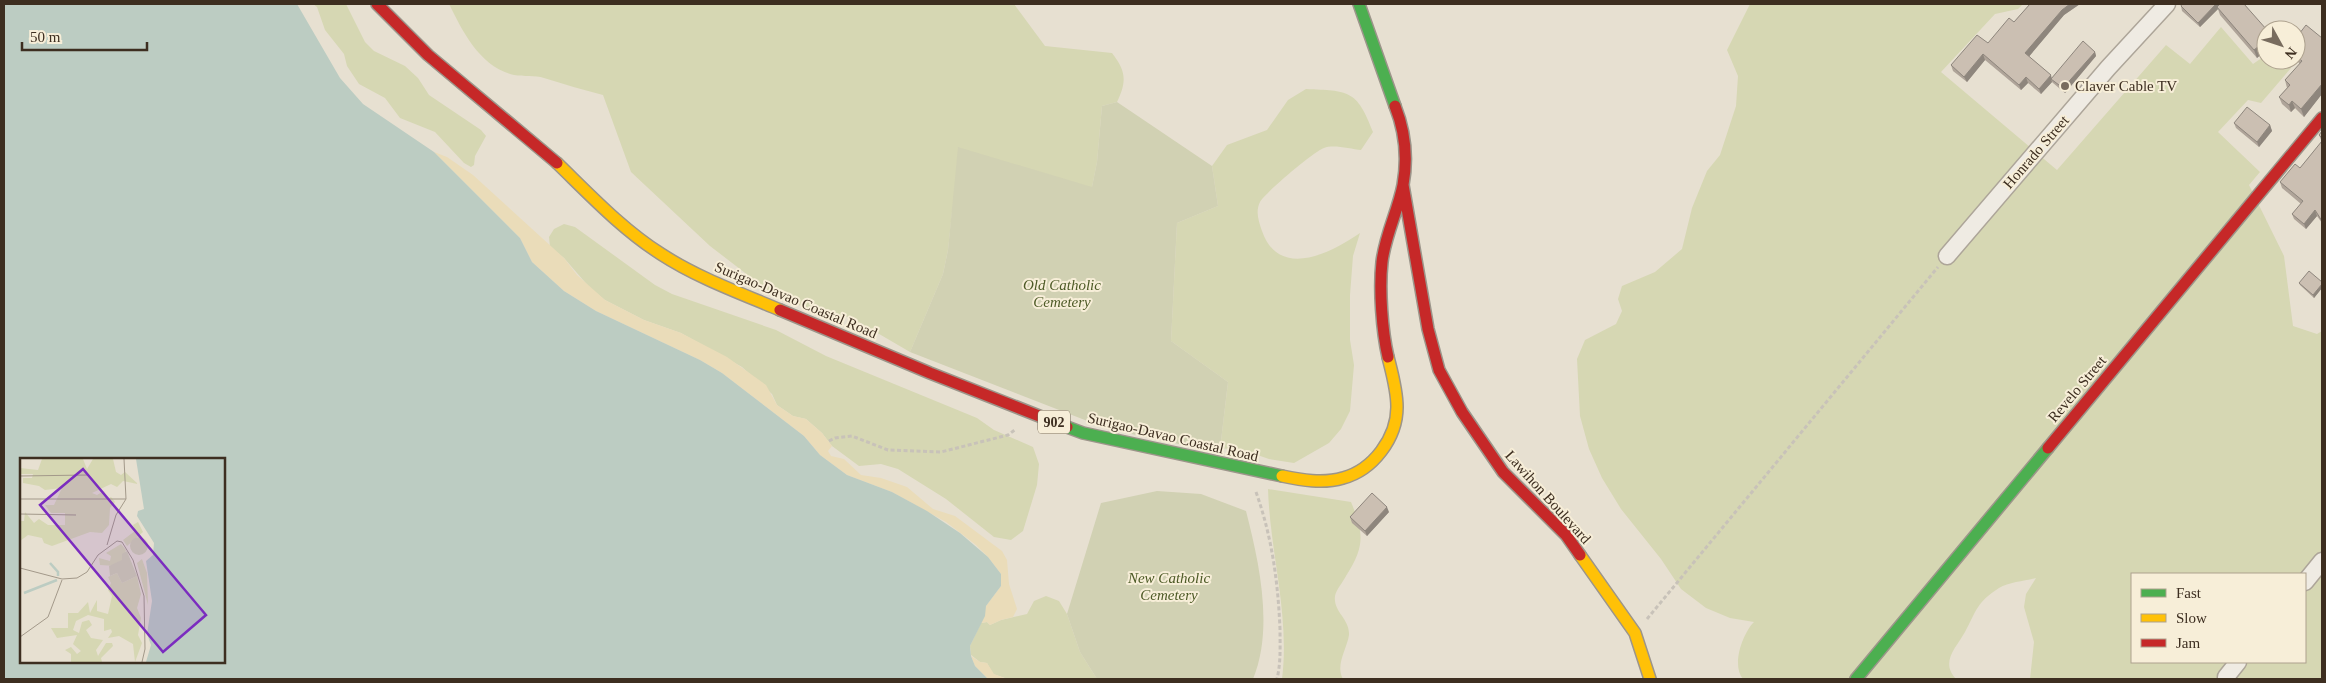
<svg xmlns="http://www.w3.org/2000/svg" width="2326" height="683" viewBox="0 0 2326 683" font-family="'Times New Roman',serif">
	<rect width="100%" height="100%" fill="#e7e0d1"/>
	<path fill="#d6d7b3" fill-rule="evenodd" d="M313,4H346L365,42L374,51L405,66L418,78L429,95L481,130L486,136L475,156L474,165L471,167L464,163L435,132L400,118L385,98L359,84L347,66L344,54L325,30L317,7Z
		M449,4H1014L1045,46L1112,53C1126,71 1127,81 1117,102L1102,106L1097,162L1092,187L952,212L948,250L943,274L910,352L850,317L827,315L793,303L766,289L710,246L631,172L603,95C583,90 564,84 544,78C535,75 524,77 514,75C480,67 463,32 449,4Z
		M1750,4H2023L2018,9L1995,14L1941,72L2057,170L2166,45L2190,64L2221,27L2253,64L2266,55V60H2286L2291,68L2261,103L2248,100L2218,132L2260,172L2249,185L2284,256L2293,326L2317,334L2322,331V679H2030L2034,642L2024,607L2026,594L2036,578C2025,581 2009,582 1999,588C1976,603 1977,610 1965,632C1956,648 1940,662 1956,679H1743C1731,665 1743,633 1754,622L1730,618L1706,608L1681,589L1661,559L1621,509L1602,478L1589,449L1580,416L1577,359L1585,340L1616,324L1622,311L1618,299L1622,286L1655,272L1682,249L1692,208L1707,171L1720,155L1736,106L1738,76L1727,50ZM2132,574H2305V662H2132Z
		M1306,89C1348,91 1357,89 1373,132L1361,150C1351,149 1333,144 1324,148C1313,152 1265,193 1260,202C1255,212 1259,222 1262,231C1279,280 1331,253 1360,233L1353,256L1350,295V340L1354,365L1350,411L1341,429L1329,443L1294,463L1269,459L1237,448L1220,449L1228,382L1171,341L1177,223L1218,206L1212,166L1227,145L1267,130L1288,100Z
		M564,224L575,227L655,285L672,294L776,330L826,356L977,418L994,430L1033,447L1039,464L1037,485L1023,531L1011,540L994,537L946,499L898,469L881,464L859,466L832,446L822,433L806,419L793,416L777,405L772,394L742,367L681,333L644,320L605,300L590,288L564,258L550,247L549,237L554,229Z
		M1268,489L1351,502C1364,534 1365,546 1346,576C1343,582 1336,590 1335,596C1333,612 1350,619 1349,635C1347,649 1335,665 1343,679H1282C1290,615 1270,553 1268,489Z
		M1046,596L1059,601L1067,614L1080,652L1097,679H1008L993,674L987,663L980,662L971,655L970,646L981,623L987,622L990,625L1001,620L1027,614L1034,601Z"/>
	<path fill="#eadcb9" d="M434,152L447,157L473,175L564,258L577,275L605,300L644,320L681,333L727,357L766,385L777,405L793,416L806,419L822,433L832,446L828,451L831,456L844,459L861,475L881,478L907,487L933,509L955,516L1002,551L1007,560L1009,584L1017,609L1013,617L1001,620L990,625L987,622L981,623L986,606L1001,586V574L988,557L976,545L946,522L892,492L847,475L820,455L804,436L722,373L700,360L596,311L564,291L532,262L520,238Z
		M971,656L980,662L987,663L994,674L1007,679H988L975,666Z"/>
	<path fill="#d1d1b3" d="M1117,102L1212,166L1218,206L1177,223L1171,341L1228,382L1220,449L1179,444L1108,429L910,352L943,274L948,250L958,147L1092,187L1097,162L1102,106Z
		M1157,491L1201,494L1246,511C1259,562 1274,628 1253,679H1097L1080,652L1067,614L1101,503Z"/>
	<path fill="#bcccc2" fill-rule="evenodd" d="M4,4H297L340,78L363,104L434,152L520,238L532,262L564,291L596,311L700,360L722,373L804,436L820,455L847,475L892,492L927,511L960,533L988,557L1001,574V586L986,606L985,616L970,646L971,656L975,666L988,679H4ZM21,459H224V662H21Z"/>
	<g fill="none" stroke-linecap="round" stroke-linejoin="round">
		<defs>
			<path id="street" d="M1947,256L2108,68L2167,4
				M2305,582L2322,561
				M2226,677L2238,662"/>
			<path id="fast" d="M1359,4L1395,106
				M1067,427L1083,433L1282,476
				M1856,679L2048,448"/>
			<path id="slow" d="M557,163C590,195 623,230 661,254C698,278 740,293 780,310
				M1282,476C1301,480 1323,484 1343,478C1373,470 1397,438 1397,407C1397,390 1392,373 1388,357
				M1580,555L1635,633L1650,679"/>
			<path id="jam" d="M377,4L428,55L557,163
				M1403,185L1428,329L1439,370L1462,412L1503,472L1566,535L1580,555
				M780,310L930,373L1067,427
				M1388,357C1382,331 1379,289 1382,262C1385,235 1398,211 1403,185C1408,157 1405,131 1395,106
				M2048,448L2322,118"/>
		</defs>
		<use href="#street" stroke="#ada599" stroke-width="19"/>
		<use href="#fast" stroke="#9c958a" stroke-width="14"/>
		<use href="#slow" stroke="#9c958a" stroke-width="14"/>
		<use href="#jam" stroke="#9c958a" stroke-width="14"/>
		<path stroke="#c8c2b9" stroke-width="3" stroke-dasharray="4 2.5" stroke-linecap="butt" d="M829,441L835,438L852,436L888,450L941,452L1008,435L1016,429
			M1256,492C1272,537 1278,582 1280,629C1280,646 1281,662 1277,679
			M1647,619L1938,267"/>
		<use href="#street" stroke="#efebe3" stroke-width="16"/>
		<use href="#fast" stroke="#4caf50" stroke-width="11"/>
		<use href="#slow" stroke="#ffc107" stroke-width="11"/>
		<use href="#jam" stroke="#c62828" stroke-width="11"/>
	</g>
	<path fill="#afa499" d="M2030,4H2080L2064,15L2029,56L2052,78L2095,52L2096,56L2065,93L2053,83L2052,82L2041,94L2028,83L2021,90L1985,60L1967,82L1953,71L1951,65L1988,43L2014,22Z
		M2244,4L2266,30V50L2257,58L2220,15L2218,9L2200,27L2182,11L2181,6Z
		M2296,38H2322V94L2304,117L2295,108L2291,112L2282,104L2279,97L2287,88L2285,80L2300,64L2296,60Z
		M2234,123L2270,125L2272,131L2259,147L2236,128Z
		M2322,131V223L2317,216L2306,229L2294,219L2292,214L2301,204L2282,188L2280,182L2300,168L2322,142L2319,135Z
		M2322,282V288L2314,298L2300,285L2299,283Z
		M1389,512L1367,536L1352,523L1350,517Z"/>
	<path fill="#8e867d" d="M2070,4H2080L2064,15L2027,59L2025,53L2062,10Z
		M2216,4H2222L2217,7L2218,9L2200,27L2198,23Z
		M2266,40V50L2257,58L2254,50Z
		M2095,52L2096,56L2065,93L2063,88Z
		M1983,54L1985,60L1967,82L1964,77Z
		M2051,75L2052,80L2051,79L2052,82L2041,94L2039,89Z
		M2026,77L2028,83L2021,90L2019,85Z
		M2322,84V94L2304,117L2301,109Z
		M2292,101L2295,108L2291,112L2289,105Z
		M2270,125L2272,131L2259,147L2257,142Z
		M2315,210L2317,216L2306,229L2304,224Z
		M2322,284V288L2314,298L2313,295Z
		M1387,507L1389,512L1367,536L1365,531Z"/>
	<path fill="#cbbfb2" stroke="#8e867d" d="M2030,4H2070L2062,10L2025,53L2051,75L2039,89L2026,77L2019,85L1983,54L1964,77L1951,65L1977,35L1988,43L2009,18L2014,22Z
		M2182,4H2216L2198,23L2181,6Z
		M2220,4H2244L2267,30H2266V40L2254,50L2217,7Z
		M2306,25L2322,38V84L2301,109L2292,101L2289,105L2279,97L2290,85L2285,80L2302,61L2296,55V38Z
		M2083,41L2095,52L2063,88L2051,79Z
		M2247,107L2270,125L2257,142L2234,123Z
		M2322,131V138L2319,135Z
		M2322,141V221L2315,210L2304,224L2292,214L2303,201L2280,182L2295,164L2300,168Z
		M2309,271L2322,282V284L2313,295L2299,283Z
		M1372,493L1387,507L1365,531L1350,517Z"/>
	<circle fill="#786c5e" stroke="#f7eed8" stroke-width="2" cx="2065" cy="86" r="5"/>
	<g text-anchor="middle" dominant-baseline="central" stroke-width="4" stroke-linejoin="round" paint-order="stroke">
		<rect fill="#f7eed8" stroke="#756857" stroke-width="1" x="1038" y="410.5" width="32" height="23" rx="4"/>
		<g font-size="14" font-weight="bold" fill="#3d2e20">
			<text x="1054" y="422">902</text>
		</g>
		<g font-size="15" fill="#3d2e20" stroke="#f7eed8" text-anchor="start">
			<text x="2075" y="86">Claver Cable TV</text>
		</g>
		<g font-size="15" fill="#3d2e20" stroke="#f7eed8">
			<text transform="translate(2036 152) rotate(-49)">Honrado Street</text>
			<text transform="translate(796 300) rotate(23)">Surigao-Davao Coastal Road</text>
			<text transform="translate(2077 389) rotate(-50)">Revelo Street</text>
			<text transform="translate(1173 437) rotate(13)">Surigao-Davao Coastal Road</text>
			<text transform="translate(1548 497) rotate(48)">Lawihon Boulevard</text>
		</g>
		<g font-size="15" font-style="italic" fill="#4d5a26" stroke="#f7eed8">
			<text x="1062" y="285">Old Catholic<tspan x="1062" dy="17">Cemetery</tspan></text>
			<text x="1169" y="578">New Catholic<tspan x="1169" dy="17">Cemetery</tspan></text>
		</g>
	</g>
	<g transform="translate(20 458)">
		<rect width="205" height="205" fill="#e7e0d1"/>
		<path d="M22,1H63L67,11L73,1H93L96,14L101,17L105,14L118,26L103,23L97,29L91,26L72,35L77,37L84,33L88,41L91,39L95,44L90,50L89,67L82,75L70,74L32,88L24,85L22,80L8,77L0,83V63H4L5,54L14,65L19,61L28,67H45V55H31L25,47H34L42,30L25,32L19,28L3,25V20H12L13,16H0V10L18,12ZM118,64L123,74L107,88L103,82L115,73L113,67ZM101,86L106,92L103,102L95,108L80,107L79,100L90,103L91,98L86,95ZM122,101L127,115L128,147L117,105ZM97,115L102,125L117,118L121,136L117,150L121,160L118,177L122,185L115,204L113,186L99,178L88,180L92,174L91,171L84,173V161L68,157L56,163L53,172L59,175L62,164L69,162L72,167L66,172L71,180L83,182L76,192L78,198L86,185H92L93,188L81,200L82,204H51V196L45,192L51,189L57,196L61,193L53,186L57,177L37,180L31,170H48V155H58L68,144L70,155L77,142V153L88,156L92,138L88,132L91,125L88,119Z" fill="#d6d7b3"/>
		<path d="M110 88a9 9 0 1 1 18 0a9 9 0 1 1-18 0ZM107,93L117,118L102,125L97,115L90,118L89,108L102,102V96Z" fill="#d1d1b3"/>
		<path d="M116,1H205V204H126L131,187L127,176L132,143L126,103L133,97L134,85L117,58L118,53L124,51Z" fill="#bcccc2"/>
		<path fill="none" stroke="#bcccc2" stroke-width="2.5" d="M30,105L38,114V118M4,135L37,122"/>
		<path fill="none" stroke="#a3998a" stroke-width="1" d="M0,18L68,17M0,41H106M0,56L56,57M87,87L96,57L106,41L104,1M0,110L42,121L57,120L67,114L78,97L97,83L102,84L113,102L124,138L125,191L122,204M0,179L28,159L42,122"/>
		<path fill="#7b2cbf" fill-opacity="0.15" stroke="#7b2cbf" stroke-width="2.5" d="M63,11L186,157L143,194L20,47Z"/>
		<rect width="205" height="205" fill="none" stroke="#3d2e20" stroke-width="2.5"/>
	</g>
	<rect width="2326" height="683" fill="none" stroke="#3d2e20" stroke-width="10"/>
	<rect x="2131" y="573" width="175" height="90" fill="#f7eed8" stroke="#ada18e"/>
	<rect x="2141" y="589" width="25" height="8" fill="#4caf50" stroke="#ada18e"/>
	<text x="2176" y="598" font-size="15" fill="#3d2e20">Fast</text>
	<rect x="2141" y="614" width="25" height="8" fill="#ffc107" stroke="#ada18e"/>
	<text x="2176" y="623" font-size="15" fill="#3d2e20">Slow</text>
	<rect x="2141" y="639" width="25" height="8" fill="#c62828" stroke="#ada18e"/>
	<text x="2176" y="648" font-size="15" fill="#3d2e20">Jam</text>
	<g transform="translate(2281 45) rotate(130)"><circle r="24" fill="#f7eed8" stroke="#ada18e"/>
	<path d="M0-4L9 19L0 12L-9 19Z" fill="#786c5e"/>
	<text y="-8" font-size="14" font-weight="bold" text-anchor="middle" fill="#3d2e20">N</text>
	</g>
	<path d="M22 42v8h125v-8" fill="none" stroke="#3d2e20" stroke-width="2.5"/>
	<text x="30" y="42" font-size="15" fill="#3d2e20" stroke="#f7eed8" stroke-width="4" paint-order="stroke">50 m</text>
</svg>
